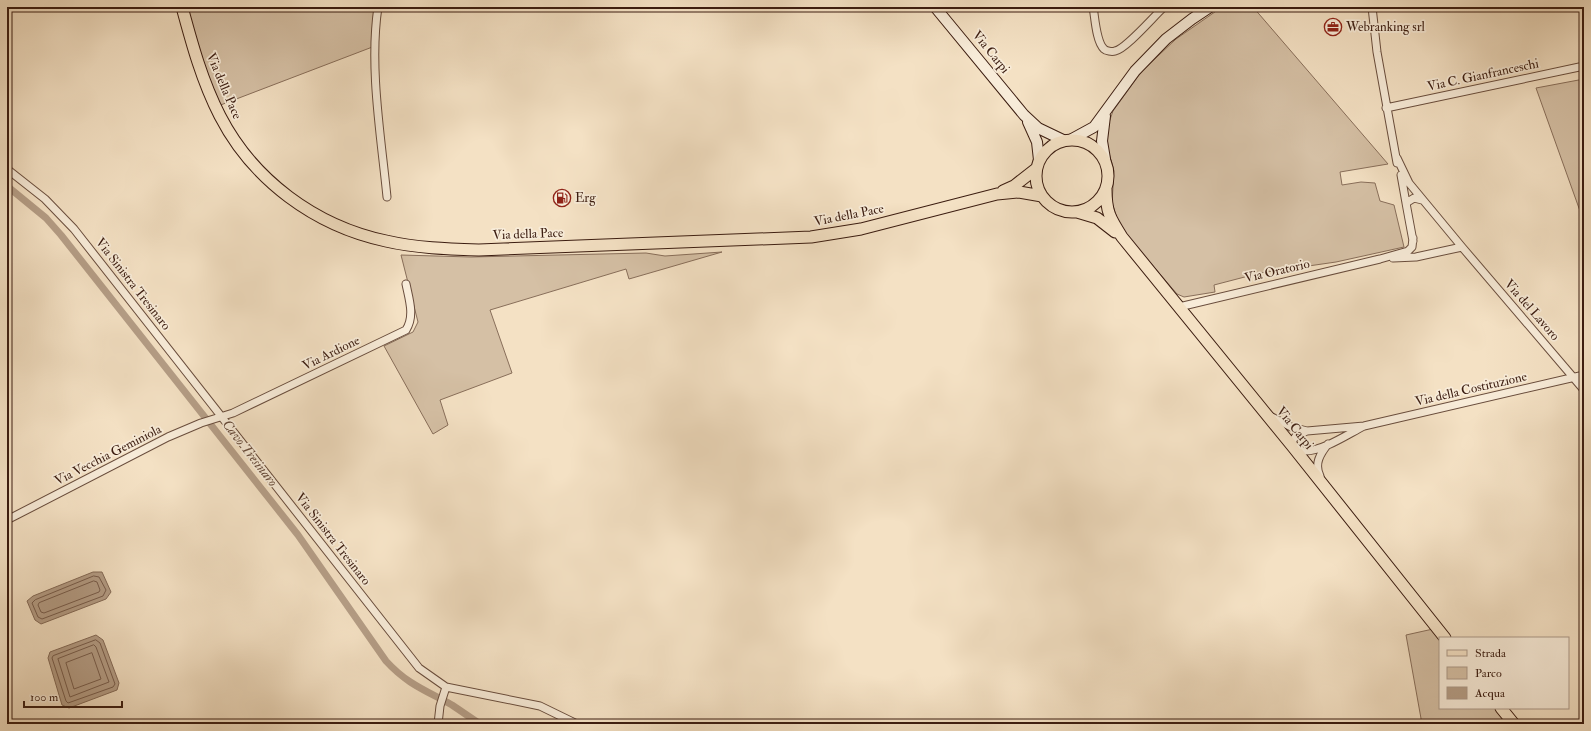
<svg xmlns="http://www.w3.org/2000/svg" width="1591" height="731" viewBox="0 0 1591 731" font-family="'IM FELL Double Pica',serif">
	<rect width="100%" height="100%" fill="#f4e1c4"/>
	<filter id="stains"><feTurbulence type="fractalNoise" baseFrequency=".005" numOctaves="4"/><feColorMatrix values="0 0 0 0 .2 0 0 0 0 .09 0 0 0 0 .02 0 0 0 .5 -.17"/></filter>
	<radialGradient id="worn" r=".72"><stop offset=".6" stop-color="#630" stop-opacity="0"/><stop offset="1" stop-color="#630" stop-opacity=".3"/></radialGradient>
	<path fill="#d5c0a5" stroke="#886e5a" d="M183,7H376L375,46L218,106Z
		M1222,7H1253L1388,164L1340,172L1342,185L1361,182L1375,183L1380,201L1394,205L1404,247L1336,262L1260,273L1214,285L1215,292L1184,297L1177,294L1125,233L1117,218L1112,203L1114,171L1106,142L1107,128L1113,111L1142,71L1176,39Z
		M1584,79V211H1580L1536,88Z
		M722,252L629,279L626,269L490,310L512,373L440,400L448,425L433,434L384,346L413,332L418,322L401,255L471,257L646,253L665,256Z
		M1433,629L1440,638V708H1497L1510,724H1422L1406,635Z"/>
	<path fill="#b59e87" stroke="#846a57" d="M93,572H102L111,592L106,599L41,624L35,620L27,601L33,596Z
		M96,635L103,640L119,683L117,690L69,708L62,705L48,658L50,652Z"/>
	<g fill="none" stroke-linecap="round" stroke-linejoin="round">
		<path stroke="#785d4c" stroke-width="1" d="M94,576L99,577L106,590L103,596L42,619L38,617L32,603L35,600Z
			M94,581L97,582L100,590L99,592L44,613L41,612L38,605L39,603Z
			M96,640L100,643L115,684L113,687L68,703L66,701L52,658L53,656Z
			M94,645L96,647L109,682L70,697L58,659Z
			M92,653L101,679L74,689L66,663Z"/>
		<path stroke="#b59e87" stroke-width="7" d="M7,186L46,218L61,235L298,535L386,661C407,684 425,690 452,705C461,711 471,718 480,724"/>
		<defs>
			<path id="street" d="M378,7C369,67 381,136 387,197
				M1093,7C1095,17 1096,42 1104,49C1106,51 1112,52 1115,51C1126,49 1154,16 1164,7
				M1372,7L1377,52L1397,163
				M1386,108L1584,66
				M1397,158L1409,183L1462,247L1584,390
				M7,169L45,199L74,229L419,668L446,687L540,706L577,724
				M1401,175L1406,203
				M1413,241L1406,203L1414,198L1422,200
				M1393,258L1416,257L1462,247
				M1179,307L1380,259L1408,251L1412,247L1413,238
				M1272,417L1291,427L1307,431
				M1364,426C1348,434 1323,451 1305,451C1301,451 1297,449 1293,447V440L1296,436L1307,431L1364,426L1584,375
				M1320,476C1314,464 1320,454 1328,444
				M7,520L168,437L201,423L233,413L406,330C415,316 409,299 406,284
				M438,724L440,706L446,687"/>
			<path id="secondary" d="M935,7L1024,115L1038,128L1063,140
				M1028,122L1037,142L1039,160
				M1072,139L1094,127L1135,71L1166,39L1192,19L1210,7
				M1105,159L1102,141L1105,116"/>
			<path id="primary" d="M182,7C192,44 202,81 220,116C253,180 315,226 386,241C416,248 448,249 479,250L811,237L861,229L997,194L1019,192L1042,196
				M1036 176a36 36 0 1 1 72 0a36 36 0 1 1-72 0Z
				M1106,189C1106,212 1110,218 1122,237L1293,447L1445,638
				M1003,191L1014,186L1037,168
				M1077,212L1097,218L1115,232
				M1501,708L1514,724"/>
		</defs>
		<use href="#street" stroke="#694d3d" stroke-width="9"/>
		<use href="#secondary" stroke="#3b1c10" stroke-width="12"/>
		<use href="#primary" stroke="#3b1c10" stroke-width="13"/>
		<use href="#street" stroke="#f8ecd9" stroke-width="7"/>
		<use href="#secondary" stroke="#f8ecd9" stroke-width="10"/>
		<use href="#primary" stroke="#f4e1c4" stroke-width="11"/>
	</g>
	<defs>
		<symbol id="office-ring" viewBox="-11 -11 22 22"><circle r="9.5" fill="#f8ecd9" stroke="#8f2418" stroke-width="1.5"/><path d="M-6-3h4V-5.5h4V-3h4V5H-6ZM-1-4.5V-3h2v-1.5ZM-6 0V1H6V0Z" fill="#8f2418"/></symbol>
		<symbol id="fuel-ring" viewBox="-11 -11 22 22"><circle r="9.5" fill="#f8ecd9" stroke="#8f2418" stroke-width="1.5"/><path d="M-5.5-6h7V0h2V4h1.3V-2.5L3-4.5l.8-.8L6-3V5H2.5V1h-1V6h-7ZM-4.2-4.7v3.2H.2V-4.7Z" fill="#8f2418"/></symbol>
	</defs>
	<g fill-rule="evenodd">
		<use href="#office-ring" x="1323" y="17" width="20" height="20"/>
		<use href="#fuel-ring" x="552" y="188" width="20" height="20"/>
	</g>
	<g text-anchor="middle" dominant-baseline="central" stroke-width="3.5" stroke-linejoin="round" paint-order="stroke">
		<g font-size="13" fill="#3b1c10" stroke="#f8ecd9" text-anchor="start">
			<text x="1346" y="27">Webranking srl</text>
			<text x="575" y="198">Erg</text>
		</g>
		<g font-size="13" fill="#3b1c10" stroke="#f8ecd9">
			<text transform="translate(991 52) rotate(51)">Via Carpi</text>
			<text transform="translate(1483 75) rotate(-12)">Via C. Gianfranceschi</text>
			<text transform="translate(224 86) rotate(67)">Via della Pace</text>
			<text transform="translate(849 215) rotate(-11)">Via della Pace</text>
			<text transform="translate(528 234) rotate(-2)">Via della Pace</text>
			<text transform="translate(1277 271) rotate(-13)">Via Oratorio</text>
			<text transform="translate(133 284) rotate(52)">Via Sinistra Tresinaro</text>
			<text transform="translate(1532 310) rotate(49)">Via del Lavoro</text>
			<text transform="translate(331 353) rotate(-26)">Via Ardione</text>
			<text transform="translate(1471 389) rotate(-13)">Via della Costituzione</text>
			<text transform="translate(1295 428) rotate(51)">Via Carpi</text>
			<text transform="translate(108 455) rotate(-27)">Via Vecchia Geminiola</text>
			<text transform="translate(333 539) rotate(52)">Via Sinistra Tresinaro</text>
		</g>
		<g font-size="14" font-style="italic" fill="#664a3a" stroke="#f8ecd9">
			<text transform="translate(250 453) rotate(52)">Cavo Tresinaro</text>
		</g>
	</g>
	<rect width="1591" height="731" fill="none" stroke="#f4e1c4" stroke-width="24"/>
	<rect x="8" y="8" width="1575" height="715" fill="none" stroke="#3b1c10" stroke-width="2"/>
	<rect x="12" y="12" width="1567" height="707" fill="none" stroke="#3b1c10"/>
	<rect x="1439" y="637" width="130" height="72" fill="#f8ecd9" stroke="#ac9989"/>
	<rect x="1447" y="650" width="20" height="6" fill="#f4e1c4" stroke="#ac9989"/>
	<text x="1475" y="657" font-size="12" fill="#3b1c10">Strada</text>
	<rect x="1447" y="667" width="20" height="12" fill="#d5c0a5" stroke="#ac9989"/>
	<text x="1475" y="677" font-size="12" fill="#3b1c10">Parco</text>
	<rect x="1447" y="687" width="20" height="12" fill="#b59e87" stroke="#ac9989"/>
	<text x="1475" y="697" font-size="12" fill="#3b1c10">Acqua</text>
	<path d="M24 701v6h98v-6" fill="none" stroke="#3b1c10" stroke-width="2"/>
	<text x="30" y="701" font-size="12" fill="#3b1c10" stroke="#f8ecd9" stroke-width="3" paint-order="stroke">100 m</text>
	<rect width="100%" height="100%" filter="url(#stains)"/>
	<rect width="100%" height="100%" fill="url(#worn)"/>
</svg>
